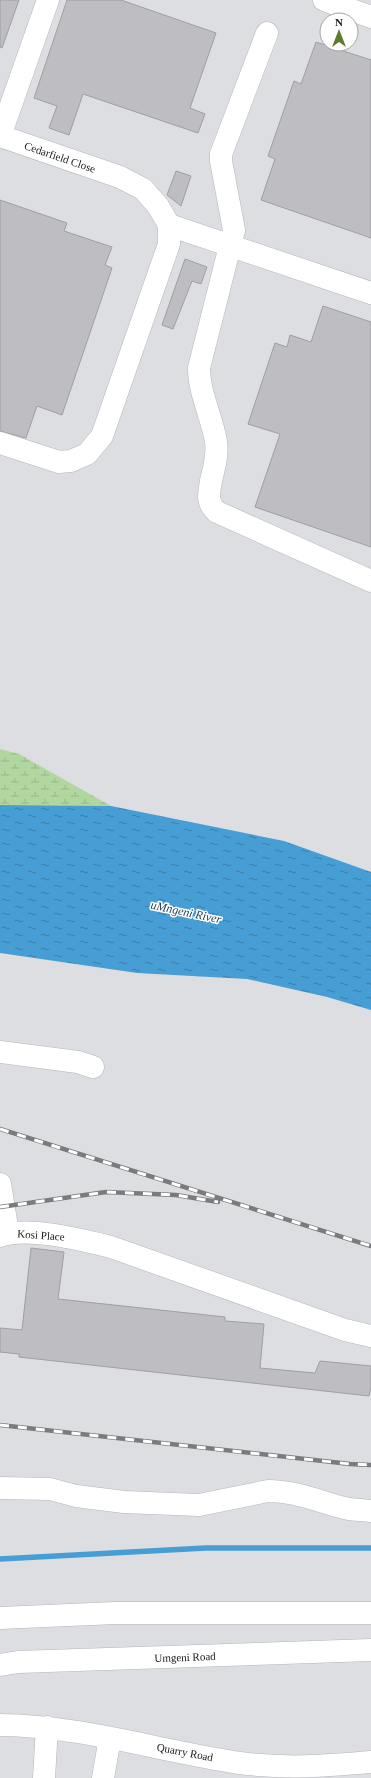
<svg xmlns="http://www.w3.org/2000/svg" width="371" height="1778" viewBox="0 0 371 1778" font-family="Georgia,serif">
	<defs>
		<pattern id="wetland-marsh" width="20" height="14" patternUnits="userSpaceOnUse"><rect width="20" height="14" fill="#b2d69f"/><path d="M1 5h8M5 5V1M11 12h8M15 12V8" fill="none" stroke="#98b788"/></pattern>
		<pattern id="water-ripples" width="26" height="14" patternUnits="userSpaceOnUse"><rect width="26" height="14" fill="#469ed4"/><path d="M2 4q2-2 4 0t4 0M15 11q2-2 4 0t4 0" fill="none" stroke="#3980ab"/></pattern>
	</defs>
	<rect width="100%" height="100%" fill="#dddee2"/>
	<path fill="url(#wetland-marsh)" d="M0,749L19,754L111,806L0,805Z"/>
	<path fill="url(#water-ripples)" d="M0,805L111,806L284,841L371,872V1010L327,997L247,979L137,973L0,953Z"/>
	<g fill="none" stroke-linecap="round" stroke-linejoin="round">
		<path stroke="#469ed4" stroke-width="5.5" d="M0,1559L206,1548H371"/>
	</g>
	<path fill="#bdbdc2" stroke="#9e9fa3" d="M0,0H19L2,48L0,47Z
		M67,0H121L216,33L190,108L205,114L198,133L83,94L69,135L49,128L57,106L34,98Z
		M316,42L371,60V238L261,200L275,159L268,156L294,81L301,84Z
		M176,171L191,176L181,206L167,195Z
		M0,200L67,223L64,231L112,247L105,265L112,268L62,415L37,406L26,438L0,431Z
		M185,259L207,267L201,284L192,281L173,329L162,325Z
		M323,306L371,322V547L255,507L280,434L248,424L275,343L287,347L290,335L311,342Z
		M31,1248L64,1252L58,1299L225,1317V1321L264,1324L260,1368L315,1373L320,1361L371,1366V1387L369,1396L19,1357V1354L0,1352V1328L22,1330Z"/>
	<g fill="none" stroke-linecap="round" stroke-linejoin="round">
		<defs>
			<path id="minor" d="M267,33L221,154V161L234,230L199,368C199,394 212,416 216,442C218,455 214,468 211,481C209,494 206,502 217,512L371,581
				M0,136L120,177L143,189L158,206L169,225V244L102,436L87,454L71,461L59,462L0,443
				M0,136L48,0
				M169,225L371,293
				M0,1052L78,1062L93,1067
				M0,1184L8,1233
				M0,1236C28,1226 82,1240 111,1247L345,1330L371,1336
				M0,1488L50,1489L76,1496L124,1502L199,1505L268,1491C297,1491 322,1503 349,1509C356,1510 364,1510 371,1511
				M0,1725C83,1726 159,1751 240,1763C284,1769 327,1766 371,1762
				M44,1778L47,1727
				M103,1778L110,1738"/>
			<path id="major" d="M324,0L371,17"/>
			<path id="highway" d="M0,1618L115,1613H371
				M0,1665L18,1662L371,1650"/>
		</defs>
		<use href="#minor" stroke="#b5b6ba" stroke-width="23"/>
		<use href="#major" stroke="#b5b6ba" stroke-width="23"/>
		<use href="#highway" stroke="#b5b6ba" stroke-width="23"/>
		<use href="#minor" stroke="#fff" stroke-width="22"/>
		<use href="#major" stroke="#fff" stroke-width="22"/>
		<use href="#highway" stroke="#fff" stroke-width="22"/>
		<defs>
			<path id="rail" d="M0,1129L371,1246
				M0,1207L106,1192L176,1195L218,1202
				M0,1425L350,1464L371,1465"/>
		</defs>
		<use href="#rail" stroke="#7b7b7e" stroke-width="4.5"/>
		<use href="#rail" stroke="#fff" stroke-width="3" stroke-dasharray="9" stroke-linecap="butt"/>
	</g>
	<g text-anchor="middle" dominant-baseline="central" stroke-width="3" stroke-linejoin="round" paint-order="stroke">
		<g font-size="11" fill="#181819" stroke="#fff">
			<text transform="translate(60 157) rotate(19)">Cedarfield Close</text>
			<text transform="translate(41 1235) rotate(4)">Kosi Place</text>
			<text transform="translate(185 1657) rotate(-2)">Umgeni Road</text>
			<text transform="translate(185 1752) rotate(11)">Quarry Road</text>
		</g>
		<g font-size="12" font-style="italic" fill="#20455c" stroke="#fff">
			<text transform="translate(186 912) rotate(12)">uMngeni River</text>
		</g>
	</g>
	<g transform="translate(339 32)"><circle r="19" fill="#ffffff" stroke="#a3a3a3"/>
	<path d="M0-3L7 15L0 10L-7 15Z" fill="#5d7b2f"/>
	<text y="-6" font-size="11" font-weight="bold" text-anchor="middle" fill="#181819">N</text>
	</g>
</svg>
